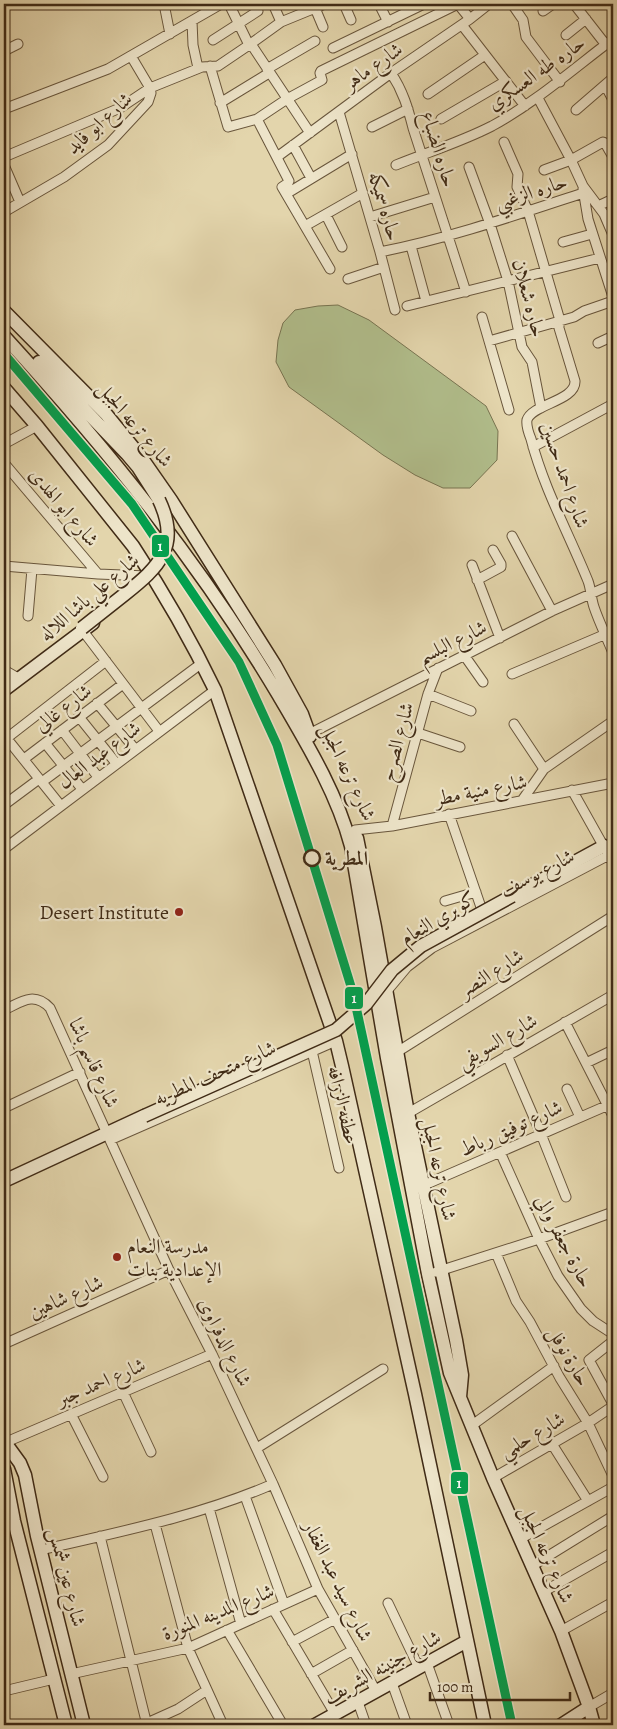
<svg xmlns="http://www.w3.org/2000/svg" width="617" height="1729" viewBox="0 0 617 1729" font-family="Alegreya,Amiri,serif">
	<rect width="100%" height="100%" fill="#e3d5ac"/>
	<filter id="stains"><feTurbulence type="fractalNoise" baseFrequency=".004" numOctaves="4"/><feColorMatrix values="0 0 0 0 .2 0 0 0 0 .09 0 0 0 0 .02 0 0 0 .5 -.17"/></filter>
	<radialGradient id="worn" r=".72"><stop offset=".6" stop-color="#630" stop-opacity="0"/><stop offset="1" stop-color="#630" stop-opacity=".3"/></radialGradient>
	<path fill="#b1be8c" stroke="#787451" d="M338,305L369,320L486,406L498,431L497,460L470,488H443L415,475L383,455L289,387L276,362L278,340L283,323L295,310L318,306Z"/>
	<g fill="none" stroke-linecap="round" stroke-linejoin="round">
		<defs>
			<path id="street" d="M164,4L170,34
				M229,4L249,45
				M273,4L281,22
				M344,4L351,20
				M379,4L388,22
				M458,4L470,19
				M512,4L523,20L526,37L560,82
				M574,4L606,45
				M315,8L323,27
				M543,11L553,4
				M192,21L193,45L198,68
				M462,25L525,106
				M566,35L586,19
				M213,40L258,11
				M251,44L310,133
				M333,48L424,4
				M4,51L18,44
				M210,66L228,127L257,119L287,99L322,80L320,73L321,71L458,4
				M267,69L315,41
				M391,73C403,91 408,108 413,128L466,292
				M605,85L613,100
				M428,94L485,55
				M538,98L571,160L583,186L604,214L613,235
				M220,103L269,73
				M4,109L108,69L221,4
				M576,110L613,78
				M339,112L380,252L395,310
				M257,119L289,181L288,183L282,187L330,269
				M441,119L506,81
				M372,127L408,109
				M504,142L518,174L517,187L528,211L559,317V328L575,381C576,401 532,404 527,420C526,426 529,434 531,439C544,489 569,534 588,581C591,589 591,598 594,607C599,622 607,638 613,653
				M293,145L311,178
				M4,157L120,108L150,88L202,67L218,66L249,45L281,22L325,4
				M277,157L391,73L470,19L489,4
				M4,165L20,202
				M396,165C428,152 461,142 492,126C536,102 573,69 613,39
				M469,167L490,224L508,281L522,347L532,362L541,408
				M544,170L571,160L603,142L605,143L613,157
				M583,189L588,219L613,297
				M286,194L352,154
				M598,206L613,199
				M4,212L64,177L108,145L148,102L151,93L150,88L131,56
				M326,215L342,247
				M370,217L435,197
				M305,226L363,193
				M563,242L592,234
				M411,246L426,301
				M380,252C450,238 516,215 583,193
				M348,279L384,267
				M407,306L600,258
				M482,317L509,410
				M489,341L574,317L584,311L613,301
				M598,343L613,336
				M4,444L37,426
				M533,447L613,404
				M4,463L98,574
				M512,536L552,611
				M472,565L500,638
				M4,566L98,574L147,576
				M477,580L501,567V564L493,550
				M28,616L32,569
				M83,631L159,731
				M464,655L483,682
				M4,670L18,678
				M512,674L606,634
				M428,694L471,711
				M97,703L135,749
				M79,717L116,763
				M514,724L544,769
				M62,730L98,777
				M418,733L460,747
				M309,734L552,611L613,584
				M4,735L61,806
				M7,738L106,661
				M45,743L82,789
				M24,759L123,684
				M42,782L202,663
				M572,790L613,863
				M523,799L544,769L613,721
				M4,805L39,779
				M449,814L484,916
				M392,826L428,694L438,668
				M355,830L392,826L613,783
				M4,849L215,690
				M445,901L476,892
				M386,992L407,967L432,948L609,855
				M4,1010C21,1002 34,991 50,1008L169,1270L212,1354L273,1484L318,1589L376,1691
				M565,1022L613,1116
				M312,1051L339,1168
				M394,1054L613,916
				M507,1055L541,1134L566,1197
				M586,1063L613,1050
				M567,1089L580,1117
				M4,1108L80,1072
				M405,1115L613,995
				M110,1140L336,1041
				M500,1152L539,1239L558,1276L581,1309L593,1321L613,1334
				M422,1186L613,1103
				M496,1253L516,1301L530,1322L560,1378L588,1423L613,1476
				M436,1272L539,1239L613,1212
				M613,1341L589,1360L613,1404
				M4,1344L169,1270
				M123,1392L151,1452
				M71,1414L103,1477
				M471,1426L554,1366
				M4,1443L212,1354
				M552,1444L588,1501
				M257,1448L383,1369
				M493,1478L588,1423L613,1406
				M245,1496L284,1604
				M209,1508L241,1624
				M155,1524L188,1648L223,1725
				M100,1536L147,1725
				M520,1539L613,1487
				M41,1550C119,1532 199,1516 273,1484
				M532,1566L613,1516
				M543,1592L613,1552
				M388,1603L419,1668
				M273,1609L335,1714
				M227,1630L283,1725
				M561,1631L613,1602
				M292,1642L335,1619
				M427,1663L449,1725
				M71,1674L188,1648L318,1589
				M311,1674L353,1650
				M392,1683L407,1725
				M4,1691L54,1679
				M358,1702L366,1725
				M589,1707L613,1693
				M147,1723L178,1709L207,1690"/>
			<path id="secondary" d="M4,311L106,414L141,457L171,500L275,665L302,714L310,736
				M4,336C107,449 201,564 279,696C307,744 337,793 351,846L387,1058L428,1274L450,1373L493,1478L561,1631L589,1707L594,1725
				M39,362L127,454L138,467L159,500
				M4,388L37,426L133,546C162,590 192,642 215,690L336,1041L342,1066L415,1394L485,1725
				M4,690L93,623
				M357,838L375,927L408,1113L456,1340L462,1375L460,1397
				M512,896L604,846
				M4,1181L144,1116
				M4,1441L20,1463L25,1475L37,1536L84,1725
				M4,1469L14,1521L66,1725
				M315,1725L467,1641
				M561,1725L589,1707"/>
		</defs>
		<use href="#street" stroke="#69563c" stroke-width="11"/>
		<use href="#secondary" stroke="#402b16" stroke-width="15"/>
		<use href="#street" stroke="#ede4c9" stroke-width="9"/>
		<use href="#secondary" stroke="#ede4c9" stroke-width="12"/>
		<defs>
			<path id="secondary-bridge" d="M82,628C97,616 111,605 125,594C159,567 181,546 159,500
				M144,1116L336,1030L366,1004L392,970L421,946L512,896"/>
		</defs>
		<use href="#secondary-bridge" stroke="#402b16" stroke-width="15" stroke-linecap="butt"/>
		<use href="#secondary-bridge" stroke="#ede4c9" stroke-width="12"/>
		<defs>
			<path id="metro-1" d="M4,354L132,504L239,662L277,745L353,993L512,1725"/>
		</defs>
		<use href="#metro-1" stroke="#ede4c9" stroke-width="12"/>
		<use href="#metro-1" stroke="#03a04e" stroke-width="9"/>
	</g>
	<circle fill="#ede4c9" stroke="#402b16" stroke-width="2.5" cx="312" cy="858" r="8"/>
	<g fill="#8f2418" stroke="#ede4c9" stroke-width="2">
		<circle cx="179" cy="912" r="5"/>
		<circle cx="117" cy="1257" r="5"/>
	</g>
	<g text-anchor="middle" dominant-baseline="central" stroke-width="4.5" stroke-linejoin="round" paint-order="stroke">
		<g font-size="20" fill="#402b16" stroke="#ede4c9">
			<text transform="translate(373 66) rotate(-35)">شارع ماهر</text>
			<text transform="translate(536 73) rotate(-35)">حاره طه العسكري</text>
			<text transform="translate(99 123) rotate(-42)">شارع ابو فايد</text>
			<text transform="translate(439 149) rotate(73)">حاره الضباع</text>
			<text transform="translate(531 192) rotate(-18)">حاره الزغبي</text>
			<text transform="translate(385 206) rotate(74)">حاره سميكه</text>
			<text transform="translate(529 298) rotate(75)">حاره شعلان</text>
			<text transform="translate(135 424) rotate(50)">شارع ترعه الجبل</text>
			<text transform="translate(565 475) rotate(71)">شارع احمد حسين</text>
			<text transform="translate(64 507) rotate(50)">شارع ابو الهدى</text>
			<text transform="translate(89 597) rotate(-40)">شارع علي باشا اللاله</text>
			<text transform="translate(452 642) rotate(-26)">شارع البلسم</text>
			<text transform="translate(63 708) rotate(-37)">شارع غالي</text>
			<text transform="translate(397 742) rotate(-75)">شارع الصرح</text>
			<text transform="translate(99 755) rotate(-37)">شارع عبد العال</text>
			<text transform="translate(348 772) rotate(65)">شارع ترعه الجبل</text>
			<text transform="translate(481 790) rotate(-11)">شارع منية مطر</text>
			<text transform="translate(537 873) rotate(-27)">شارع يوسف</text>
			<text transform="translate(438 918) rotate(-31)">كوبري النعام</text>
			<text transform="translate(491 973) rotate(-32)">شارع النصر</text>
			<text transform="translate(497 1041) rotate(-30)">شارع السويفي</text>
			<text transform="translate(94 1063) rotate(66)">شارع قاسم باشا</text>
			<text transform="translate(215 1073) rotate(-24)">شارع متحف المطريه</text>
			<text transform="translate(343 1105) rotate(77)">عطفه الزرافه</text>
			<text transform="translate(511 1128) rotate(-24)">شارع توفيق رباط</text>
			<text transform="translate(439 1169) rotate(78)">شارع ترعه الجبل</text>
			<text transform="translate(564 1241) rotate(62)">حارة جعفر والي</text>
			<text transform="translate(66 1297) rotate(-24)">شارع شاهين</text>
			<text transform="translate(225 1342) rotate(64)">شارع الدفراوى</text>
			<text transform="translate(569 1356) rotate(60)">حارة نوفل</text>
			<text transform="translate(101 1382) rotate(-23)">شارع احمد جبر</text>
			<text transform="translate(532 1435) rotate(-30)">شارع حلمي</text>
			<text transform="translate(547 1554) rotate(66)">شارع ترعه الجبل</text>
			<text transform="translate(67 1577) rotate(76)">شارع عين شمس</text>
			<text transform="translate(338 1581) rotate(64)">شارع سيد عبد الغفار</text>
			<text transform="translate(218 1612) rotate(-22)">شارع المدينه المنورة</text>
			<text transform="translate(382 1667) rotate(-29)">شارع جنينه الشريف</text>
		</g>
		<g font-size="20" font-weight="bold" fill="#402b16" stroke="#ede4c9" text-anchor="start">
			<text x="325" y="858">المطرية</text>
		</g>
		<g font-size="20" fill="#402b16" stroke="#ede4c9" text-anchor="end">
			<text x="169" y="912">Desert Institute</text>
			<text x="127" y="1246" text-anchor="start">مدرسة النعام<tspan x="127" dy="23">الإعدادية بنات</tspan></text>
		</g>
	</g>
	<g stroke="#ede4c9" stroke-width="2">
		<rect x="151" y="534" width="19" height="24" rx="5" fill="#03a04e"/>
		<rect x="344" y="986" width="20" height="24" rx="5" fill="#03a04e"/>
		<rect x="450" y="1471" width="19" height="24" rx="5" fill="#03a04e"/>
	</g>
	<g font-size="14" text-anchor="middle" font-weight="bold" fill="#fff">
		<text x="160" y="551">1</text>
		<text x="354" y="1003">1</text>
		<text x="459" y="1488">1</text>
	</g>
	<rect width="617" height="1729" fill="none" stroke="#e3d5ac" stroke-width="20"/>
	<rect x="5" y="5" width="607" height="1719" fill="none" stroke="#402b16" stroke-width="2.5"/>
	<rect x="10" y="10" width="597" height="1709" fill="none" stroke="#402b16"/>
	<path d="M430 1692v8h140v-8" fill="none" stroke="#402b16" stroke-width="2.5"/>
	<text x="437" y="1692" font-size="15" fill="#402b16" stroke="#ede4c9" stroke-width="4" paint-order="stroke">100 m</text>
	<rect width="100%" height="100%" filter="url(#stains)"/>
	<rect width="100%" height="100%" fill="url(#worn)"/>
</svg>
